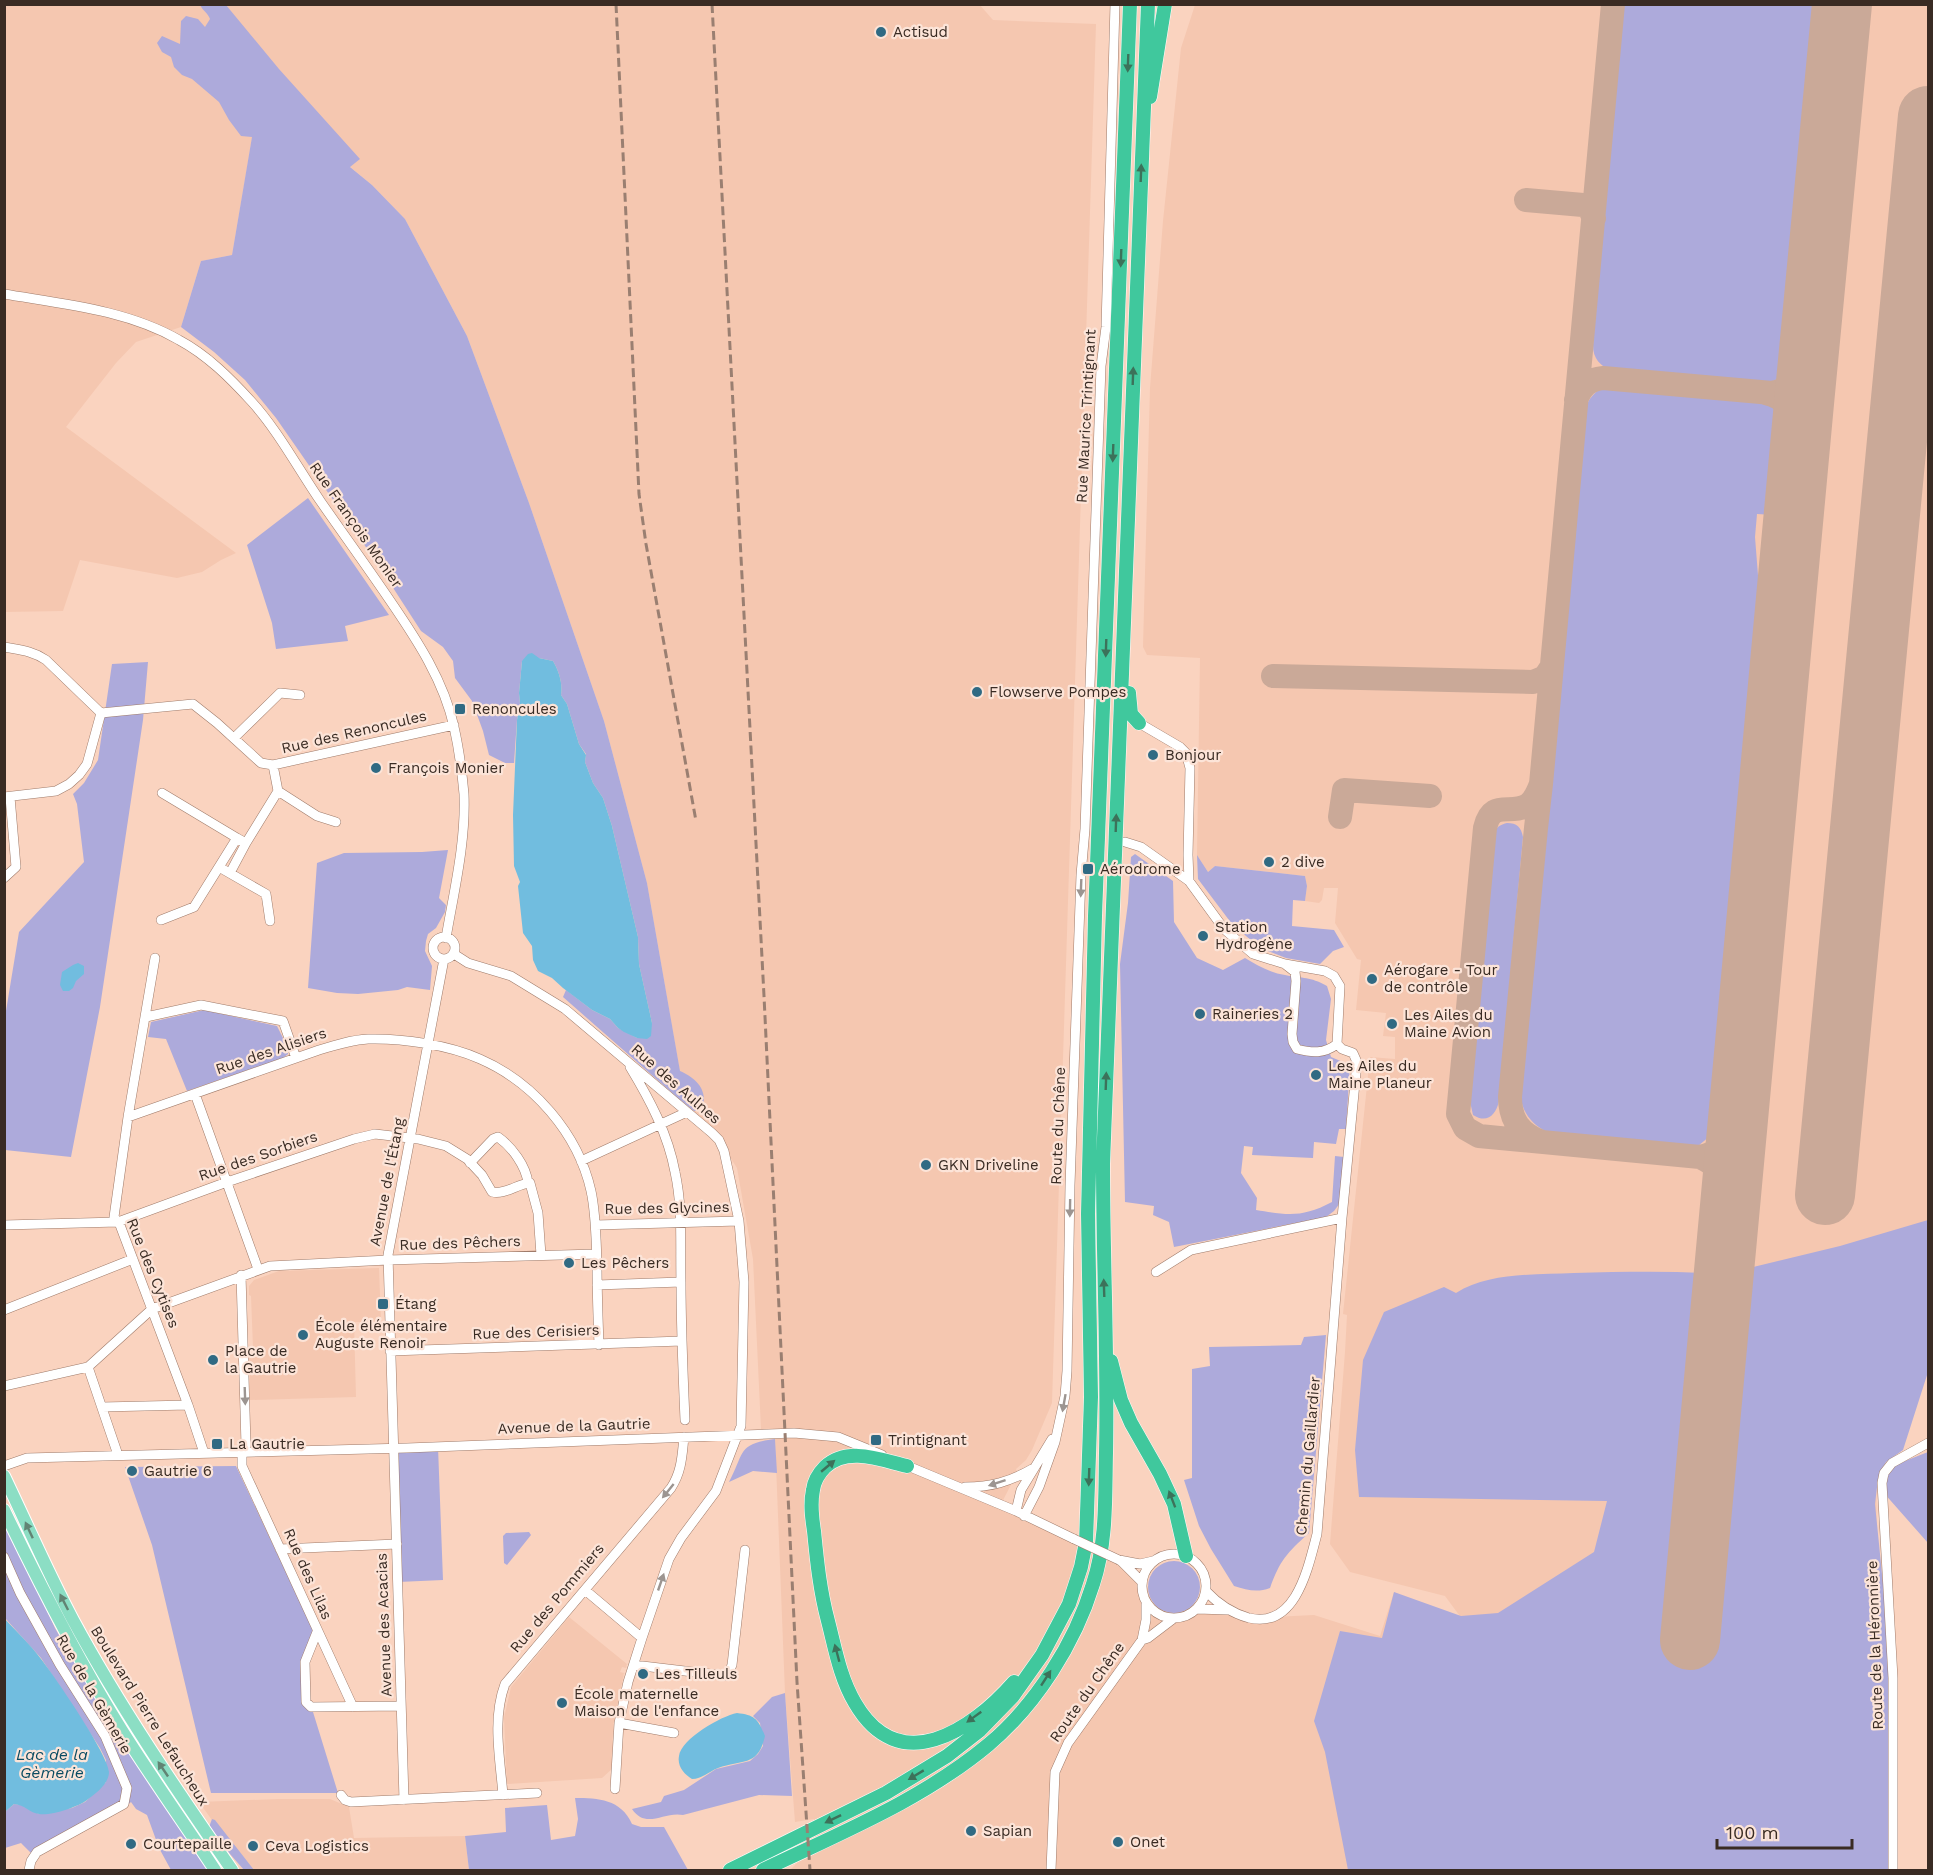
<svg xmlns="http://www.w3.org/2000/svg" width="1933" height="1875" viewBox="0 0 1933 1875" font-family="'Work Sans',sans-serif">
	<rect width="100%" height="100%" fill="#fad3bf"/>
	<path fill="#f5c7b0" d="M979,4L993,20L1096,24L1052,1403L1032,1450L1026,1460L1016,1469L1017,1473L999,1508L1109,1559L1133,1573L1148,1588L1150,1597L1161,1609L1170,1612L1188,1609L1195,1602L1228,1611L1274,1617L1314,1615L1380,1636L1394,1592L1465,1623L1445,1596L1350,1572L1330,1544L1345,1352L1347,1315L1343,1314L1370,1057L1395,1059V1037L1383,1036L1386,1013L1356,1010L1361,960L1357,959L1335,923L1338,888H1324L1322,900L1319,903L1305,901L1307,886L1305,876L1215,866L1208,872L1197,855L1200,658L1147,655L1143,647L1150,388L1163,221L1181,48L1195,5H1928V1372L1876,1473L1881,1870H790L798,1862L817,1853L814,1819L795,1822L785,1693L775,1439L794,1438V1428L761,1429L753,1259L737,1168L719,1140L687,1112L647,883L604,721L529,503L467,336L405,219L372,185L260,92L232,255L201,261L181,327L136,342L116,363L66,427L236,553L221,560L202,572L177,578L80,560L63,611L5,612L4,5Z
		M379,1268L381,1322H354L356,1397L250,1400L249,1351L253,1348L251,1296L249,1295V1286L254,1280L279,1271Z
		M569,1617L627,1664L626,1668L622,1667L620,1672L624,1673L613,1727L612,1769L602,1778L507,1784L504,1718L511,1687Z
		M278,1799H330L349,1807L354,1838L465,1836L469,1870H248L199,1802Z"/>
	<path fill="#adaadb" d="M200,5H226L279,69L360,159L350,167L372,185L405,219L467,336L529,503L604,721L647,883L680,1071C696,1078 710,1091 701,1110L694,1111L679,1099L563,997L566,990L592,1010L610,1019L618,1028L637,1038L652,1023L639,964L638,937L612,826L603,798L593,783L585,762L586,754L579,744L567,704L561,695C563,684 559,671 553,661L539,658L522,661L519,693L520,704L517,720L514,763H505L489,755L483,731L472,701L455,678L453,661L443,647L421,631L377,563L276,418L245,380L214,352L181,327L201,261L232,255L252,137L241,136L229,120L219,102L192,79L182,75L174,67L171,57L162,52L157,43L162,36L180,44L181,21L186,16L198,19L205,27L210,19C208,13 203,11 200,5Z
		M1623,5H1821L1789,363C1784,374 1775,384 1762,384L1612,372C1600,365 1593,359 1593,345Z
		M1608,386L1758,400C1766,402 1773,406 1777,413C1788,431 1777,493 1774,515L1757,514L1755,537L1759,588L1767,598L1716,1131L1698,1146L1547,1132C1531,1124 1522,1112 1520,1094L1583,412C1589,399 1594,390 1608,386Z
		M308,498L389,615L345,626L348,641L276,649L272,623L247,545Z
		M148,662L143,720L100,1007L71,1157L5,1150V1017L19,932L84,862L77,804L73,794L84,783L98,760L112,664Z
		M1507,823C1517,823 1521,827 1523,837L1499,1101C1496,1115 1487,1124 1473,1115L1469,1097L1493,842C1494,831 1495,826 1507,823Z
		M448,850L439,898L446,905L445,912L436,928L428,934L426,941L425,951L432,966L430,990L407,987L398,990L358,994L337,993L308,988L317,863L344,853L422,852Z
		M1135,854L1173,881L1174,922L1197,958L1223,970L1245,958C1257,965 1270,973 1285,975C1304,979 1309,976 1327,986L1331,999L1326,1040L1331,1057L1350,1065L1346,1129H1339L1336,1144L1314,1142L1313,1158L1252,1155L1253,1147L1244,1146L1241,1173L1257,1198L1256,1210C1287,1215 1302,1218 1332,1202L1335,1156L1344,1157L1340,1203L1334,1211L1326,1217L1174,1247L1169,1222L1153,1215L1154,1206L1125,1202L1120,964L1128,903L1131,857Z
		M1197,855L1208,872L1215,866L1305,876L1307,886L1305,901L1293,900L1292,926L1334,930L1344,947L1333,951L1320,964L1286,958L1260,948L1232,924L1198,879Z
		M204,1010L277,1026L288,1048V1054L283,1058L187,1091L166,1039L148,1037L151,1022Z
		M1928,1220V1372L1903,1450L1886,1462L1882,1470L1928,1452V1543L1883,1492L1878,1479L1875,1504L1889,1644L1888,1870H1348L1325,1752L1314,1721L1340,1631L1382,1638L1394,1592L1461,1616L1498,1613L1594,1552L1607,1501L1359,1497L1355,1450L1363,1360L1384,1312L1444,1287L1456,1293C1489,1272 1536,1275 1574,1273C1618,1272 1661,1271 1704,1273L1670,1638L1710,1642L1745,1269L1840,1246Z
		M1326,1335L1309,1533C1287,1553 1280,1560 1270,1588C1257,1593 1247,1590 1234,1586L1211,1549L1199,1526L1184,1480L1192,1478V1369L1210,1366L1209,1347L1301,1345L1304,1337Z
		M775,1439L777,1473L753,1471L729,1482C745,1452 737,1444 775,1439Z
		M438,1447L443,1580L398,1582L394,1448Z
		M236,1466L313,1630L303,1703L313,1712L338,1793H211L152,1545L125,1467Z
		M4,1520L55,1628L82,1676L208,1870H171L159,1848L147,1815L136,1809L131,1802L123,1809L45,1851L36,1858L21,1843L5,1848V1812L14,1804L22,1805L39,1814L72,1808L85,1802L106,1782V1760L100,1748L41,1658L5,1618Z
		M529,1532L531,1535L507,1565L504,1563L503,1536L506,1533Z
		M1148 1587a26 26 0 1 1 52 0a26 26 0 1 1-52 0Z
		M785,1693L792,1796L759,1795L683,1815C664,1811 646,1830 632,1809L661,1802L664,1796L684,1790L716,1769L750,1761L758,1754L763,1746L760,1723L753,1716L772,1697Z
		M575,1798C598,1798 621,1799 632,1824L641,1827H664L688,1870H469L465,1836L506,1832L505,1808L547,1805L551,1840L575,1836L578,1819Z
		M212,1819L215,1820L254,1870H244L223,1846L209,1827Z"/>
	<path fill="#71bddf" d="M532,653L539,658L553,661C559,671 563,684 561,695L567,704L579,744L586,755L585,762L593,783L603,798L612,826L638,937L639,964L652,1023L651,1036L647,1039L637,1038L624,1032L618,1028L610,1019L592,1010L563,988L552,978L538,971L533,960L532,946L523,933L518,886L520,882L514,866L513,815L517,720L520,704L519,693L522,661L528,654Z
		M78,963L84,966V974L76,981L73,988L69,991H63L60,985L62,972L73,965Z
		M4,1618C17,1632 30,1644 41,1659C55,1677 108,1754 109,1772C109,1784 95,1794 87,1800C78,1807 51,1816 39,1814C30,1813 25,1805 14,1804L5,1812Z
		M737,1713C755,1715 758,1719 765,1736C758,1767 743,1759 718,1768C708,1772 702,1779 692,1779C684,1774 677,1766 679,1756C681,1739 721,1716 737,1713Z"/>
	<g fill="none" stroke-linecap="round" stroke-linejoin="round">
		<path stroke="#caa998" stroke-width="24" d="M1526,200L1583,205L1589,208L1594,218
			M1766,393C1790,399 1799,415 1801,438
			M1576,400C1581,387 1589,379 1603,378L1772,393C1791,389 1801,379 1809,362
			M1273,676L1533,682L1545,677L1551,668
			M1541,784C1538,792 1535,800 1528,805C1510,816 1492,798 1485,828L1458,1114L1465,1128L1479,1136L1700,1157C1721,1152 1732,1140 1738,1120
			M1340,817L1344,790L1430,796
			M1542,1142C1520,1134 1510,1120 1510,1097L1536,828L1541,784L1613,4
			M1700,1157C1721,1167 1727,1179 1731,1201"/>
		<path stroke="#caa998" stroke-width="60" d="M1825,1195L1928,116
			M1690,1640L1804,403L1842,4"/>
		<defs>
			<path id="minor" d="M4,294C63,304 127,310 179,340C207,355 230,378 251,401C277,429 299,470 321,502C344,535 368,568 391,602C417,640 444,681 454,727C459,749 462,772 464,794C466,842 454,891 446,938
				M4,647C20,650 33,651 46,660L101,713L87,764L79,775L69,784L56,791L4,797
				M101,713L193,704L217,723L261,763L273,765L454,725
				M1139,723L1180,747L1186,753L1190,768L1188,855L1189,881L1224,929L1253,954L1285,964L1325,971L1334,976L1340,986L1337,1044
				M234,738L280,693L300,695
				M278,791L317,816L336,822
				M162,793L237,838
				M1125,842L1141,847L1189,881
				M219,867L266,894L270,921
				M230,873L246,843
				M4,878L16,867L10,797
				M161,920L194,907L237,838L246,843L278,791L273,765
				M433 948a11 11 0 1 1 22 0a11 11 0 1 1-22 0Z
				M454,954L468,963L511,976L565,1009L712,1133L719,1140L724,1151L739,1221L744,1282L741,1426L716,1491L681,1538L669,1559L642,1638L628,1682L619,1723L615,1789
				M155,958L128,1117L114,1217L120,1225L188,1405L204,1453
				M1286,965L1295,972L1296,981L1292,1034L1293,1042L1297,1049C1312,1053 1324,1054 1337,1044
				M146,1017L201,1005L283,1021L296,1058
				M630,1067C650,1100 668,1134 675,1172C683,1208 680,1245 681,1282C681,1328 683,1374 685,1420
				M195,1094L258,1269
				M128,1117L319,1050C335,1045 351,1040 368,1039C402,1038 449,1045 480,1059C533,1082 578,1133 591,1191C596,1214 596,1239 597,1263C597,1291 598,1318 599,1345
				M581,1161L687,1112
				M470,1163L493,1139L498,1137C512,1147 526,1166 528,1183
				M4,1225L118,1222L227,1182L354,1139L375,1134L418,1139L446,1146L467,1159L482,1175L492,1192C505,1195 517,1184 530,1183L538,1213L541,1255
				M596,1225L739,1221
				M1156,1272L1191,1250L1342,1218
				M241,1275L246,1445L242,1452V1466L353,1707
				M597,1285L681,1282
				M4,1310L133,1259
				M390,1351L682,1341
				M88,1367L118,1455
				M4,1386L88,1367L152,1309L270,1266L388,1260L596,1254
				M102,1407L188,1405
				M903,1464L1016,1511L1074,1539
				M4,1466L27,1458L407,1448L794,1433L838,1437L882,1455
				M965,1487C991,1487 1009,1482 1032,1469
				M1016,1511L1021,1490L1052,1439
				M1024,1516L1039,1487L1055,1442L1065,1396L1067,1371L1070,1185L1081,875L1085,829L1101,366L1106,327L1115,4
				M280,1549L397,1544
				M1142 1586a32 32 0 1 1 64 0a32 32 0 1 1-64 0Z
				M4,1557L20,1593L60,1665L105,1736L127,1788L124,1804L37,1852L31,1861L29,1870
				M1119,1560L1140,1564L1153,1561
				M1121,1561L1141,1581
				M585,1590L642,1638
				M1206,1591C1218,1604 1231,1613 1249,1618C1296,1629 1308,1568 1317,1534L1342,1218L1357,1062L1353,1053L1342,1049L1337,1044
				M1197,1609L1228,1610
				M317,1632L305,1662L306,1702L311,1707L401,1706
				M1142,1640L1148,1638L1173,1619
				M634,1665L727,1676L732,1665L745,1550
				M619,1723L674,1733
				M341,1795L345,1800L351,1802L537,1793
				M503,1795C500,1758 492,1719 505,1684L671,1488C682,1471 682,1455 684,1437
				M404,1800L388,1255L444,959
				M1051,1870L1055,1772L1068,1743L1142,1640L1146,1620V1604
				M1893,1870V1678L1882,1483L1884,1473L1892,1463L1928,1443"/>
			<path id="major" d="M4,1476C27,1524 48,1573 73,1620C120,1707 176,1789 232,1870
				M4,1510C40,1585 77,1658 121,1729C151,1777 184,1823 215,1870"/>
			<path id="highway" d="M1150,97L1165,4
				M1129,693L1131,714L1139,723
				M1111,1361L1121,1400L1131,1423L1160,1474L1174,1504L1186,1556
				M907,1466C881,1460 848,1446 825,1467C819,1473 814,1482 813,1490C810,1504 812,1518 814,1531C817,1562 820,1591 828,1621C835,1648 840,1678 855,1703C899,1779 971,1731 1014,1682
				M730,1870L886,1793L947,1756L979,1731L1013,1696L1042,1655L1069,1604L1081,1567L1086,1542L1091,1397L1088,1214L1095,916L1130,4
				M763,1870C840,1833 922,1800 988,1745C1036,1705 1075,1643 1093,1584C1107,1542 1105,1497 1106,1453C1108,1357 1103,1260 1103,1164L1148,4"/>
		</defs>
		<use href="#minor" stroke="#9f7b6a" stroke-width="10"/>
		<use href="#major" stroke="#fff" stroke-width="14"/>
		<use href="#highway" stroke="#fff" stroke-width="15"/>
		<use href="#minor" stroke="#fff" stroke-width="9"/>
		<use href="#major" stroke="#8cdec4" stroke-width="12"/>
		<use href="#highway" stroke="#40c89d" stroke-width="14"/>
		<path stroke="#9a7f71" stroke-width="3" stroke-dasharray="9 4.5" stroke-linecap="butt" d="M616,4L639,494L646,544L696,821
			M712,4L764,996L797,1682L810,1870"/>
		<defs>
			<path id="minor-bridge" d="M1074,1539L1119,1560"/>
		</defs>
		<use href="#minor-bridge" stroke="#9f7b6a" stroke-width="10" stroke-linecap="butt"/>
		<use href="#minor-bridge" stroke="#fff" stroke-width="9"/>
	</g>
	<defs><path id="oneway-solid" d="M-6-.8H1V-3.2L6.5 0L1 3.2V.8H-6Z" transform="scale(1.5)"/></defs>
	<g fill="#3c725a">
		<use href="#oneway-solid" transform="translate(1128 63) rotate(92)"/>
		<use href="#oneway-solid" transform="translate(1141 173) rotate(-88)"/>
		<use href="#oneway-solid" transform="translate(1121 258) rotate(92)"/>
		<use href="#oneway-solid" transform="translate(1133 376) rotate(-88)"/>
		<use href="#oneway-solid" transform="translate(1113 453) rotate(92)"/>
		<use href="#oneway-solid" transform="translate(1106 648) rotate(92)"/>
		<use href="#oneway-solid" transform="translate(1116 823) rotate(-88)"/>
		<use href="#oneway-solid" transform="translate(1106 1081) rotate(-88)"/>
		<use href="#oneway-solid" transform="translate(1104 1288) rotate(-92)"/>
		<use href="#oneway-solid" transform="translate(828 1466) rotate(-40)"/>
		<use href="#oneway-solid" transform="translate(1089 1477) rotate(92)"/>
		<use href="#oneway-solid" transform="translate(1172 1499) rotate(-111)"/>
		<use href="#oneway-solid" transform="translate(837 1653) rotate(-105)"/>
		<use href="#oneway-solid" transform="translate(1046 1678) rotate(-57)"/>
		<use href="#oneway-solid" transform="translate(974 1717) rotate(144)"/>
		<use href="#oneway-solid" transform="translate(916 1775) rotate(149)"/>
		<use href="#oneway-solid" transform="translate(833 1819) rotate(154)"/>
	</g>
	<g fill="#9c9591">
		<use href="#oneway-solid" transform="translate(1081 888) rotate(92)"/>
		<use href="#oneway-solid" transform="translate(1070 1208) rotate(91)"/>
		<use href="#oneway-solid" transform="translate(245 1396) rotate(88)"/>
		<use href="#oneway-solid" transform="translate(1064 1403) rotate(100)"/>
		<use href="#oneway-solid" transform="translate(997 1483) rotate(162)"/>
		<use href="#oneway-solid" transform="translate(668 1491) rotate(129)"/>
		<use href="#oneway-solid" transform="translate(661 1582) rotate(-71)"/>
	</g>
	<g fill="#628474">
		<use href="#oneway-solid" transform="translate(29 1530) rotate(-115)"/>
		<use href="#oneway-solid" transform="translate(64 1602) rotate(-117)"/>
		<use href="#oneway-solid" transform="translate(163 1769) rotate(-124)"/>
	</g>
	<g fill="#306a83" stroke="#fce4d8" stroke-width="2">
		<circle cx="881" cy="32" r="6"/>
		<circle cx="977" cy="692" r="6"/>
		<rect x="454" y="703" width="12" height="12" rx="3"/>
		<circle cx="1153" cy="755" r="6"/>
		<circle cx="376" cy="768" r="6"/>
		<circle cx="1269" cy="862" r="6"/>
		<rect x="1082" y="863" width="12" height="12" rx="3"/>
		<circle cx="1203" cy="936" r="6"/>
		<circle cx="1372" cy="979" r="6"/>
		<circle cx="1200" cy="1014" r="6"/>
		<circle cx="1392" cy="1024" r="6"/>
		<circle cx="1316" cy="1075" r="6"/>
		<circle cx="926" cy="1165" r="6"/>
		<circle cx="569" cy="1263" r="6"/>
		<rect x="377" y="1298" width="12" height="12" rx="3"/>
		<circle cx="303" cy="1335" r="6"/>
		<circle cx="213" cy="1360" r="6"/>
		<rect x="870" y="1434" width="12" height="12" rx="3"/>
		<rect x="211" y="1438" width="12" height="12" rx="3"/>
		<circle cx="132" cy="1471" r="6"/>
		<circle cx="643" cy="1674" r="6"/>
		<circle cx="562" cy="1703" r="6"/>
		<circle cx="971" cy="1831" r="6"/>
		<circle cx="1118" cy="1842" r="6"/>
		<circle cx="131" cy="1844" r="6"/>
		<circle cx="253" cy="1846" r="6"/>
	</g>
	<g text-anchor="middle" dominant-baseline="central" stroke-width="4.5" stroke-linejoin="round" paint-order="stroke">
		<g font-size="15" fill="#392b23" stroke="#fce4d8" text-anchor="start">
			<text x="893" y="32">Actisud</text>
			<text x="989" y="692">Flowserve Pompes</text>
			<text x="472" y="709">Renoncules</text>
			<text x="1165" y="755">Bonjour</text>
			<text x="388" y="768">François Monier</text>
			<text x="1281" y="862">2 dive</text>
			<text x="1100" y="869">Aérodrome</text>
			<text x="1215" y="927">Station<tspan x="1215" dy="17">Hydrogène</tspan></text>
			<text x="1384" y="970">Aérogare - Tour<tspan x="1384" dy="17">de contrôle</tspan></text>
			<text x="1212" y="1014">Raineries 2</text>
			<text x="1404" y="1015">Les Ailes du<tspan x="1404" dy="17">Maine Avion</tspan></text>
			<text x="1328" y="1066">Les Ailes du<tspan x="1328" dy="17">Maine Planeur</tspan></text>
			<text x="938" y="1165">GKN Driveline</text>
			<text x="581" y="1263">Les Pêchers</text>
			<text x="395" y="1304">Étang</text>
			<text x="315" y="1326">École élémentaire<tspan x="315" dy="17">Auguste Renoir</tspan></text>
			<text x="225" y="1351">Place de<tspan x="225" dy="17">la Gautrie</tspan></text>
			<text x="888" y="1440">Trintignant</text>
			<text x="229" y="1444">La Gautrie</text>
			<text x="144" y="1471">Gautrie 6</text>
			<text x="655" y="1674">Les Tilleuls</text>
			<text x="574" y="1694">École maternelle<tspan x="574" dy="17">Maison de l'enfance</tspan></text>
			<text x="983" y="1831">Sapian</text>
			<text x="1130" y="1842">Onet</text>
			<text x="143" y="1844">Courtepaille</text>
			<text x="265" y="1846">Ceva Logistics</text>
		</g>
		<g font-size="15" fill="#392b23" stroke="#fce4d8">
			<text transform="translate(1086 416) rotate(-87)">Rue Maurice Trintignant</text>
			<text transform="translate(356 525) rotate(55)">Rue François Monier</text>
			<text transform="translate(354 732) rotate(-13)">Rue des Renoncules</text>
			<text transform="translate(271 1051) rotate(-19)">Rue des Alisiers</text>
			<text transform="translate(676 1084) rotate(41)">Rue des Aulnes</text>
			<text transform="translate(1058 1126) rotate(-88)">Route du Chêne</text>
			<text transform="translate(258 1156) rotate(-19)">Rue des Sorbiers</text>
			<text transform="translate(387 1182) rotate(-79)">Avenue de l'Étang</text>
			<text transform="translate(667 1208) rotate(-1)">Rue des Glycines</text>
			<text transform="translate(460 1243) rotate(-2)">Rue des Pêchers</text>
			<text transform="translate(153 1273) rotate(68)">Rue des Cytises</text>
			<text transform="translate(536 1332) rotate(-2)">Rue des Cerisiers</text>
			<text transform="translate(574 1426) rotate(-2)">Avenue de la Gautrie</text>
			<text transform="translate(1308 1456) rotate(-85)">Chemin du Gaillardier</text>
			<text transform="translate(308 1574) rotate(66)">Rue des Lilas</text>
			<text transform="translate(557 1598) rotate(-50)">Rue des Pommiers</text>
			<text transform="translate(384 1625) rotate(-92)">Avenue des Acacias</text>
			<text transform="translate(1875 1645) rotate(-92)">Route de la Héronnière</text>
			<text transform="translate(1087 1692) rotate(-55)">Route du Chêne</text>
			<text transform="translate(94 1694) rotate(60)">Rue de la Gèmerie</text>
			<text transform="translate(150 1716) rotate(58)">Boulevard Pierre Lefaucheux</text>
		</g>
		<g font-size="16" font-style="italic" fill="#094b62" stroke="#fce4d8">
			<text x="52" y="1754">Lac de la<tspan x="52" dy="18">Gèmerie</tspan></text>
		</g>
	</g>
	<rect width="1933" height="1875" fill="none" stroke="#392b23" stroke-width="12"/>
	<path d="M1717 1839v9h135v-9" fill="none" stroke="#392b23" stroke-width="3"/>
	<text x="1726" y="1839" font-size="18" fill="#392b23" stroke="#fce4d8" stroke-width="4.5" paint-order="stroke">100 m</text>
</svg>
